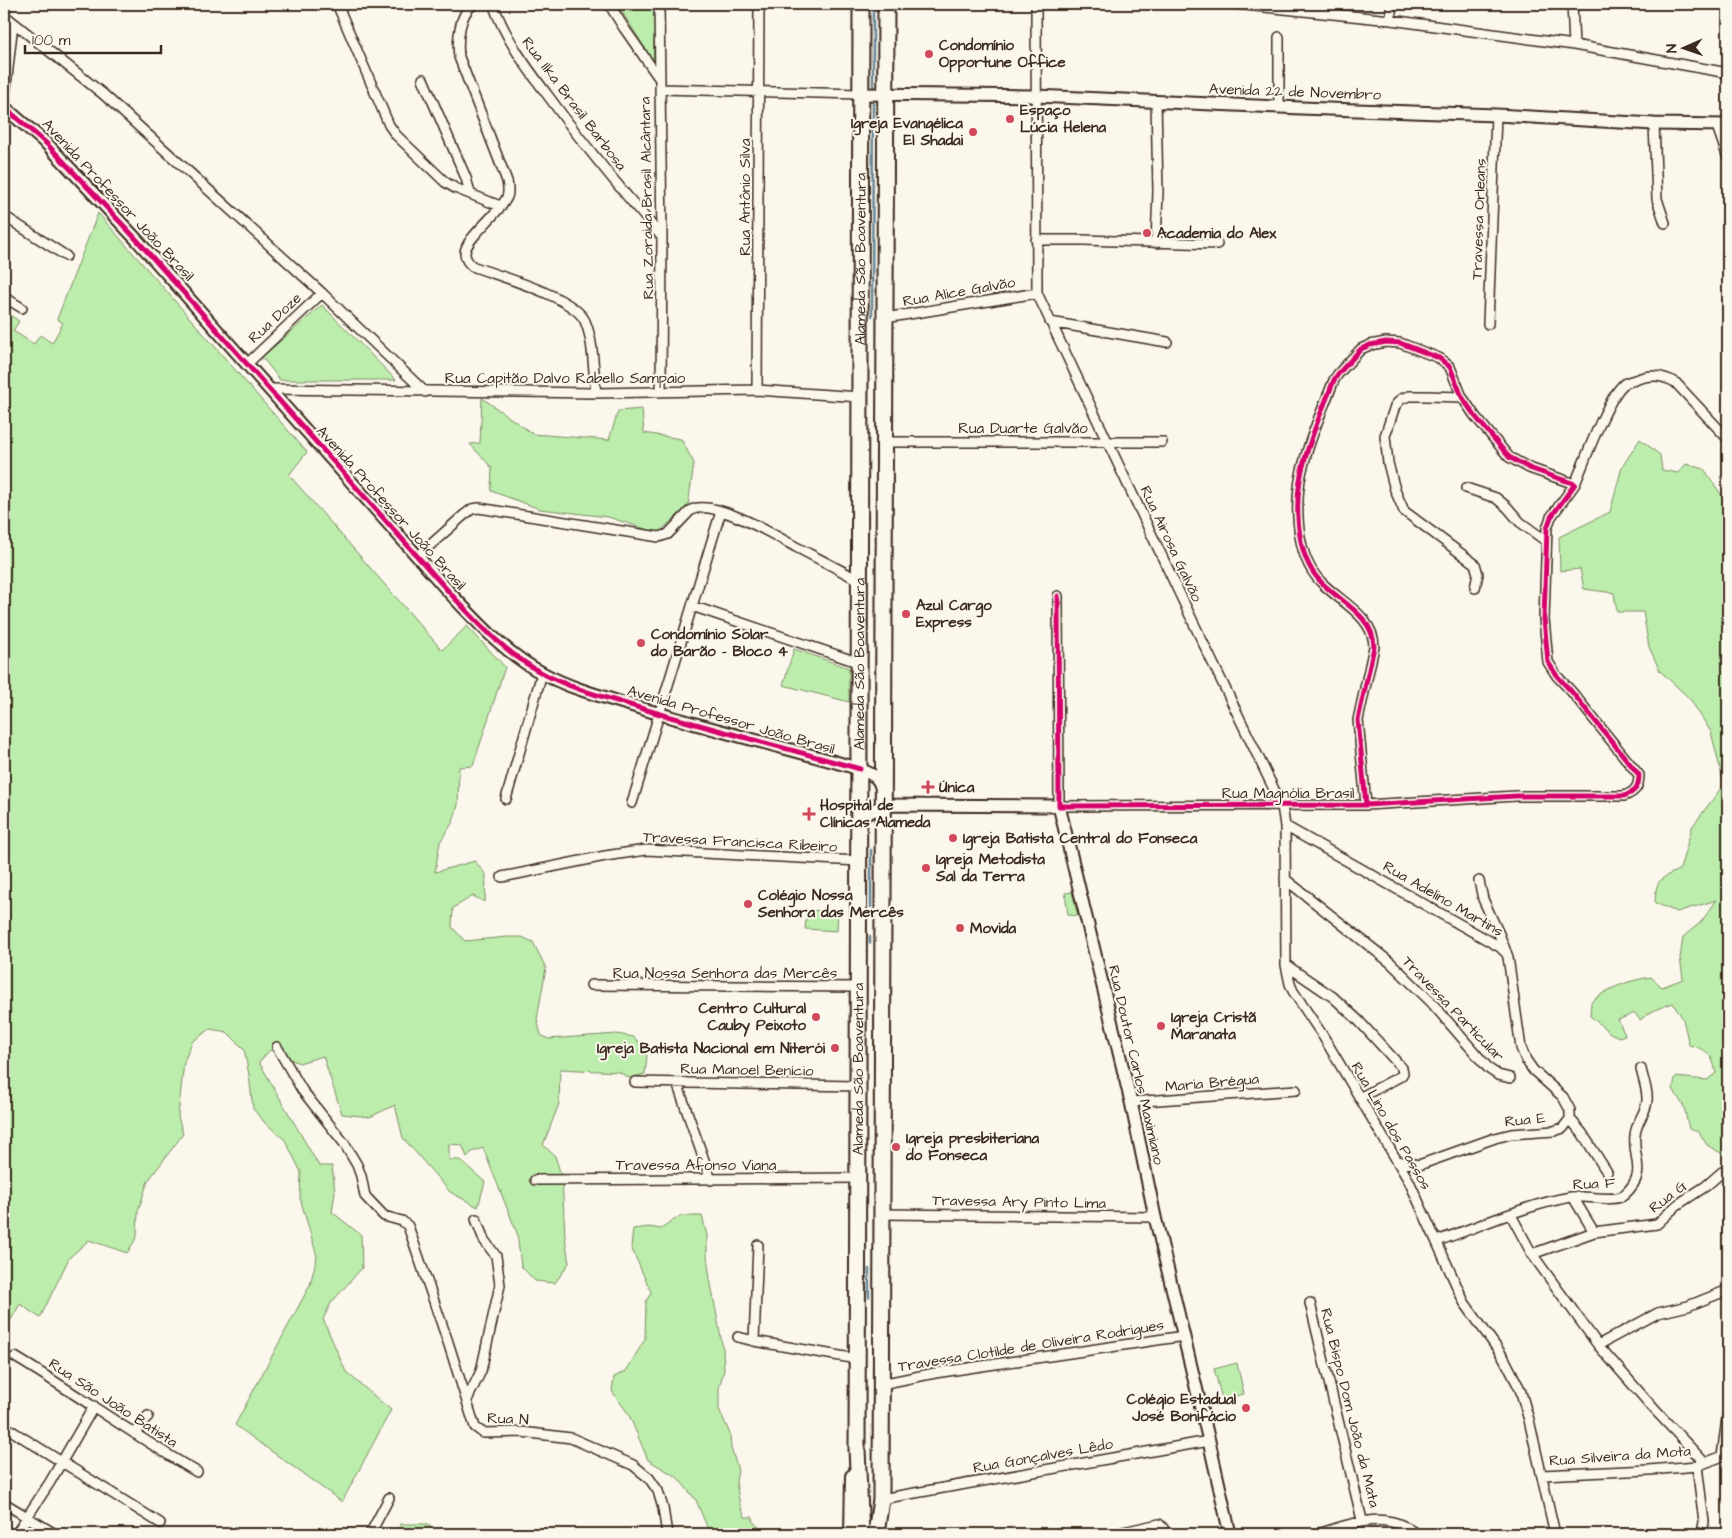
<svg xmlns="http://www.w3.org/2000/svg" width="1732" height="1538" viewBox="0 0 1732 1538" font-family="'Architects Daughter',sans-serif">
	<rect width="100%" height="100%" fill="#fbf7ec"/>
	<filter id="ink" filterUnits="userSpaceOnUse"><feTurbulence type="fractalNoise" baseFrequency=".02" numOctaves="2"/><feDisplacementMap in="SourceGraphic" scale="10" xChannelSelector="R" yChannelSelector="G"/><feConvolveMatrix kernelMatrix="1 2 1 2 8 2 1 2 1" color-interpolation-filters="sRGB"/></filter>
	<g filter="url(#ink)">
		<path fill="#bcedac" stroke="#7c8c65" d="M617,4H656L653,61Z
			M98,213L307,452L289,475L442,650L467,626L505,667L473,766L459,767L458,805L453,822L440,842L435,872L475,861L486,875L485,902L473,896L453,908L452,927L465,941L507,937H522L533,942L546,968L537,1019L541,1035L548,1039L617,1034L634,1037L641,1045L647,1056L645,1074L629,1078L619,1072L560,1069L559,1104L543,1145L555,1156L562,1178L565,1236L569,1263L555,1283L535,1281L521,1266L517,1233L483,1148L472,1152L467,1157L462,1145L449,1144V1160H460L485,1182L478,1207L450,1192L403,1138L395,1105L370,1117L342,1114L323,1056L299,1063L270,1050L259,1062L319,1166H332L335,1192L332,1212L361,1235L362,1268L331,1303L323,1319L346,1372L391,1410L342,1502L235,1425L310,1285L317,1256L300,1198L301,1172L285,1140L264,1122L253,1109L249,1075L244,1049L227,1032L210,1029L192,1042L184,1062L178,1116L183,1134L148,1181L138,1211L137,1237L127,1253L89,1240L69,1258L40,1318L20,1304L11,1320L4,1315V311L19,321L13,331L34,344L40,335L52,343L63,323L57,319Z
			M322,305L396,380H280L262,357Z
			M482,398L533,434L609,440L618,411L642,409L644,433L681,439L694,463L688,506L658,533L608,517L540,509L491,491L492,468L470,444L480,443Z
			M1640,439L1660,455L1662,470L1678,473L1686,464L1704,469L1728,505V1157L1707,1145L1699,1132L1689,1129L1684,1107L1673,1089L1675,1077L1707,1080L1716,1073C1712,1054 1708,1050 1689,1045L1683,1019L1673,1003L1654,1010L1640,1020L1635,1013L1618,1020L1625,1035L1619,1037L1610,1033L1590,1016L1591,1002C1607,988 1630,980 1651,977L1662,987L1683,979L1680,958L1683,937L1701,922L1717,900L1677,912L1655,903C1656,878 1659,880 1680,869L1692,827L1724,784L1711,732L1690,699L1660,671L1649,647L1643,612H1617L1614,593L1584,589L1580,569L1560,571L1559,537L1610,512L1622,467Z
			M794,649L849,668V702L783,685Z
			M1072,892L1078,916L1068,915L1065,893Z
			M807,910L838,912L837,931L805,929Z
			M680,1216H702L707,1235V1256L710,1279L723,1349L724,1370L719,1388V1409L730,1434L731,1448L738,1470L736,1482L740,1505L745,1517H753L754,1523L767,1534H710L696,1500L677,1477L648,1460L629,1415L612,1391L614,1377L626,1371L645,1339L646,1302L651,1292L631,1247L633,1229L649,1227L661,1229Z
			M1237,1363L1244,1394L1222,1399L1214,1369Z
			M401,1524H429L433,1534H395Z"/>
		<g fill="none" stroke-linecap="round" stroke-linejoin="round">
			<path stroke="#678695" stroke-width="2.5" d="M873,90V4
				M872,316L873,98
				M871,907V850
				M870,943V936
				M869,1297V1269"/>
			<defs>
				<path id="street" d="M337,4L389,125L396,135L445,182L455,188L500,206
					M474,4C459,13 457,41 459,57L507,181C508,186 509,192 507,197C500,213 465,238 465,253C465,259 468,262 472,266C498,276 573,296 585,321C594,342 593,370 596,393
					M493,4C507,42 528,69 552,101C586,148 624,193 662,237
					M609,4L624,28L659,78
					M659,4L662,237L661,392
					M1036,4L1037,293L1195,626L1282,806L1285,826L1286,965L1290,984L1293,991L1323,1036L1409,1181L1464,1302L1504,1358L1520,1389L1529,1420L1555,1534
					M1235,4L1391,20L1574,45L1728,73
					M1572,4L1574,45
					M4,15L103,94L322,293L425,392
					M1391,20V4
					M1279,37V107
					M423,79L466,178L470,193
					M660,89L861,94
					M4,104L13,23
					M1654,124L1657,199L1665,223
					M1717,126L1728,158
					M4,216L66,256
					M1036,240H1082L1217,244
					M1156,243L1158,191L1156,101
					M4,297L22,308
					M885,318L1037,293
					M1050,322L1167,342
					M1488,324L1496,115
					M247,364L322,293
					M269,389L596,393L757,390L860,397
					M757,390L759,4
					M1462,397L1426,396H1409L1401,399L1395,406L1385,436L1388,463L1395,490L1404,511L1475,564L1478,574L1475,588
					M883,442H1162
					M1575,484C1584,463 1608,396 1624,384C1627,382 1632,381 1635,380C1650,374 1661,375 1675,382L1728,439
					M1466,488L1496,498L1507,507L1520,522L1546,541
					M418,556L464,515L472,509L479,508L659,537L668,534L690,511C710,496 776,536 796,547C817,558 839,569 860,581
					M1058,596L1059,806L1366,805L1516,796H1624C1635,792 1639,787 1639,775L1571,691L1557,676L1548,662L1544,619L1547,528L1551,517L1575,484L1529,468L1509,457L1475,416L1462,397L1450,367L1439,358L1400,343L1386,342L1370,345L1361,349L1338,374L1334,380C1324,406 1312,432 1305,459C1294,494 1293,554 1321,582C1340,602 1374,616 1374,647L1358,720L1366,805
					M692,606L860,663
					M506,799L542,673
					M632,803L721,511
					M1285,826L1500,947L1505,952
					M502,877L605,856L646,850L859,861
					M1285,879L1391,963L1431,1002L1489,1069L1498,1075L1510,1078
					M1286,965L1333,997L1359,1021L1402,1068L1403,1073L1401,1076L1359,1098
					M591,985L859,987
					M277,1047L302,1090L344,1143L357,1165L361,1176L365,1196L384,1216L402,1221L408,1226L448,1342L475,1427L483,1433L522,1432L571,1438L633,1465L649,1478L658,1491L663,1508L667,1534
					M635,1082L858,1086
					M677,1083L711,1180
					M1131,1102L1296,1090
					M1570,1119L1582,1133L1607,1172
					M1397,1161L1419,1165L1495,1138L1511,1134L1554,1131L1563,1128L1570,1119V1110L1563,1097L1533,1070L1526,1060L1521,1048L1508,957L1499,934L1483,899L1479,881
					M535,1180L858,1178
					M1573,1197L1594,1232
					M882,1214L1155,1217
					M1511,1215L1532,1254L1598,1345L1654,1409L1704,1462
					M1437,1241C1478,1227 1528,1204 1571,1197C1584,1195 1615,1203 1624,1195C1649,1172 1632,1160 1635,1135C1636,1124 1643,1116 1646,1106C1650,1095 1643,1080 1641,1069
					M758,1245L754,1341L857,1359
					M1532,1254L1594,1232L1657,1224L1677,1205L1706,1186L1722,1172
					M1310,1303L1362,1520
					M738,1337L754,1341
					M1598,1345L1658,1313L1688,1306L1723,1292
					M15,1357C77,1394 135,1436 197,1472
					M881,1384L935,1373L1184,1336
					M467,1400L481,1371L500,1285L496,1256L484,1240L476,1219
					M4,1426L160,1523
					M135,1434L148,1416
					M1722,1456L1728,1411
					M1697,1466L1704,1522L1702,1534
					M1542,1475L1649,1470L1697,1466L1728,1454
					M881,1499L1209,1441
					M4,1503L55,1534
					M16,1534L50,1482L94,1406
					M370,1534L389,1498
					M1114,1534L1159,1524L1163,1528L1165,1534
					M1318,1534C1350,1524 1386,1509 1416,1534"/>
				<path id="secondary" d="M861,94L1036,96L1301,108L1496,115L1654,124L1728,125
					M4,107L47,144L137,240L449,592C477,622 507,655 544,674C574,690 608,698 640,708C713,730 787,748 860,769C873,775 879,776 882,791
					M859,821L866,814L884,805L1059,806L1131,1102L1155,1217L1209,1441L1230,1534"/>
				<path id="primary" d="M851,1534L852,1476"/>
				<g id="highway">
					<path id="s1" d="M861,1534L857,1449L861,4"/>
					<path d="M876,1534L881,1499L886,4"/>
				</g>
			</defs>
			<use href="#street" stroke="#3b2a1e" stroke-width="12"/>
			<use href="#secondary" stroke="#3b2a1e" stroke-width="15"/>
			<use href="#primary" stroke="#3b2a1e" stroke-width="16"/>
			<use href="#highway" stroke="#3b2a1e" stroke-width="19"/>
			<use href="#street" stroke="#fbf7ec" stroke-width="9"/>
			<use href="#secondary" stroke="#fbf7ec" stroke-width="11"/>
			<use href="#primary" stroke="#fbf7ec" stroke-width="12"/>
			<use href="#highway" stroke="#fbf7ec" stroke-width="15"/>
			<defs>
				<path id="cycleway" d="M4,107L47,144L137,240L449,592C477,622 507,655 544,674C574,690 608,698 640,708C713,730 787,748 860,769
					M1058,596L1059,806L1366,805L1516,796H1624C1635,792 1639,787 1639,775L1571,691L1557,676L1548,662L1544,619L1547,528L1551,517L1575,484L1529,468L1509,457L1475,416L1462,397L1450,367L1439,358L1400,343L1386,342L1370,345L1361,349L1338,374L1334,380C1324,406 1312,432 1305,459C1294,494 1293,554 1321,582C1340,602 1374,616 1374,647L1358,720L1366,805"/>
			</defs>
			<use href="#cycleway" stroke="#fbf7ec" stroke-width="8"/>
			<use href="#cycleway" stroke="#d6006c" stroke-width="5"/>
		</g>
	</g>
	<g fill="#d1495b" stroke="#fbf7ec" stroke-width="2">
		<circle cx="929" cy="54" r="5"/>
		<circle cx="1010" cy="119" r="5"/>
		<circle cx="973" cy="132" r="5"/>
		<circle cx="1147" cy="233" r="5"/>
		<circle cx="906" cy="614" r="5"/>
		<circle cx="641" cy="643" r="5"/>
		<path d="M925.5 779.5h5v5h5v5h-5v5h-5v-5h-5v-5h5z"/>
		<path d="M806.5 806.5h5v5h5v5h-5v5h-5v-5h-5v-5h5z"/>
		<circle cx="953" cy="838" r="5"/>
		<circle cx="926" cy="868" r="5"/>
		<circle cx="748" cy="904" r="5"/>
		<circle cx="960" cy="928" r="5"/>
		<circle cx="816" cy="1017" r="5"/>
		<circle cx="1161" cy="1026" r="5"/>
		<circle cx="835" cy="1048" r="5"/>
		<circle cx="896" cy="1147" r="5"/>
		<circle cx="1246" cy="1408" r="5"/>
	</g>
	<g text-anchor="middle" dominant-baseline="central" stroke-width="4" stroke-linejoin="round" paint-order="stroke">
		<g font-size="15" font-weight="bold" fill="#3b2a1e" stroke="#fbf7ec" text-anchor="start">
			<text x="939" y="45">Condomínio<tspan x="939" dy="17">Opportune Office</tspan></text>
			<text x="1020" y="110">Espaço<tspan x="1020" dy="17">Lúcia Helena</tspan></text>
			<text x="963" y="123" text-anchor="end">Igreja Evangélica<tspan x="963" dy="17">El Shadai</tspan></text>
			<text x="1157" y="233">Academia do Alex</text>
			<text x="916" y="605">Azul Cargo<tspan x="916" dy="17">Express</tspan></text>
			<text x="651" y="634">Condomínio Solar<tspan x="651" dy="17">do Barão - Bloco 4</tspan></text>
			<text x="939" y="787">Única</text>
			<text x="820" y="805">Hospital de<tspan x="820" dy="17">Clínicas Alameda</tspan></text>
			<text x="963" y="838">Igreja Batista Central do Fonseca</text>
			<text x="936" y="859">Igreja Metodista<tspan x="936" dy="17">Sal da Terra</tspan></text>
			<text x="758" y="895">Colégio Nossa<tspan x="758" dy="17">Senhora das Mercês</tspan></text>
			<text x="970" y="928">Movida</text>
			<text x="806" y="1008" text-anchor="end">Centro Cultural<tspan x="806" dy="17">Cauby Peixoto</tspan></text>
			<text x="1171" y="1017">Igreja Cristã<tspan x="1171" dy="17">Maranata</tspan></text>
			<text x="825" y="1048" text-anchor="end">Igreja Batista Nacional em Niterói</text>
			<text x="906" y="1138">Igreja presbiteriana<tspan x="906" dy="17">do Fonseca</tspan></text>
			<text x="1236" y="1399" text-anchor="end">Colégio Estadual<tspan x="1236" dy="17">José Bonifácio</tspan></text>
		</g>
		<g font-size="15" fill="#3b2a1e" stroke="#fbf7ec">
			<text transform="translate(1295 92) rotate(2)">Avenida 22 de Novembro</text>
			<text transform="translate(574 104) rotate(53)">Rua Ilka Brasil Barbosa</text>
			<text transform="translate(745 197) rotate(-90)">Rua Antônio Silva</text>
			<text transform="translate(647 198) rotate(-91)">Rua Zoraida Brasil Alcântara</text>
			<text transform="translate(118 200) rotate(47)">Avenida Professor João Brasil</text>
			<text transform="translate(1479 219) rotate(-88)">Travessa Orleans</text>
			<text stroke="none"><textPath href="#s1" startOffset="1275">Alameda São Boaventura</textPath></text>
			<text transform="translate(959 292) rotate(-10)">Rua Alice Galvão</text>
			<text transform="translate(275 318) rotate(-43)">Rua Doze</text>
			<text x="565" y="378">Rua Capitão Dalvo Rabello Sampaio</text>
			<text x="1023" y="428">Rua Duarte Galvão</text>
			<text transform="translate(391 508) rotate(48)">Avenida Professor João Brasil</text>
			<text transform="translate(1171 544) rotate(65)">Rua Airosa Galvão</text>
			<text stroke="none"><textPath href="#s1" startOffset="870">Alameda São Boaventura</textPath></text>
			<text transform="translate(731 720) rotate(16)">Avenida Professor João Brasil</text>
			<text x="1288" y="793">Rua Magnólia Brasil</text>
			<text transform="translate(740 842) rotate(3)">Travessa Francisca Ribeiro</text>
			<text transform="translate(1443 899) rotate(30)">Rua Adelino Martins</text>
			<text x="725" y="973">Rua Nossa Senhora das Mercês</text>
			<text transform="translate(1453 1009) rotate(46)">Travessa Particular</text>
			<text transform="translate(1136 1065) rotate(77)">Rua Doutor Carlos Maximiano</text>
			<text stroke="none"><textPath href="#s1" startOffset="465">Alameda São Boaventura</textPath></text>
			<text transform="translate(747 1070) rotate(1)">Rua Manoel Benício</text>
			<text transform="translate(1212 1083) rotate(-5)">Maria Brégua</text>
			<text transform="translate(1525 1120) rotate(-6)">Rua E</text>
			<text transform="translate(1391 1126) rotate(60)">Rua Lino dos Passos</text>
			<text x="696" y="1165">Travessa Afonso Viana</text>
			<text transform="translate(1594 1184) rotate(-2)">Rua F</text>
			<text transform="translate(1668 1197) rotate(-38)">Rua G</text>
			<text transform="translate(1019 1202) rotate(1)">Travessa Ary Pinto Lima</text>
			<text transform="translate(1031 1346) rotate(-9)">Travessa Clotilde de Oliveira Rodrigues</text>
			<text transform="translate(113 1403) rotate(33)">Rua São João Batista</text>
			<text transform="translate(1350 1408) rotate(76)">Rua Bispo Dom João da Mata</text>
			<text transform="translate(508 1419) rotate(3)">Rua N</text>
			<text transform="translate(1043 1456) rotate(-10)">Rua Gonçalves Lêdo</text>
			<text transform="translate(1620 1456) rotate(-4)">Rua Silveira da Mota</text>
		</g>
	</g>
	<rect width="1732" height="1538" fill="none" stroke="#fbf7ec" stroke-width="20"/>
	<rect x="10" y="10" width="1712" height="1518" fill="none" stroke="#3b2a1e" stroke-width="2" filter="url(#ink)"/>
	<g transform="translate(1684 48) rotate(268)" stroke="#fbf7ec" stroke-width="4" paint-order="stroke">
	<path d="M0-4L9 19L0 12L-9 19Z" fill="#3b2a1e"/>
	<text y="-8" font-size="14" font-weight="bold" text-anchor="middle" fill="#3b2a1e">N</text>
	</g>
	<path d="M25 45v8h136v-8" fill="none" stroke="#3b2a1e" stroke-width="2.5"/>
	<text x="32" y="45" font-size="15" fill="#3b2a1e" stroke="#fbf7ec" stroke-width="4" paint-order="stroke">100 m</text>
</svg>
